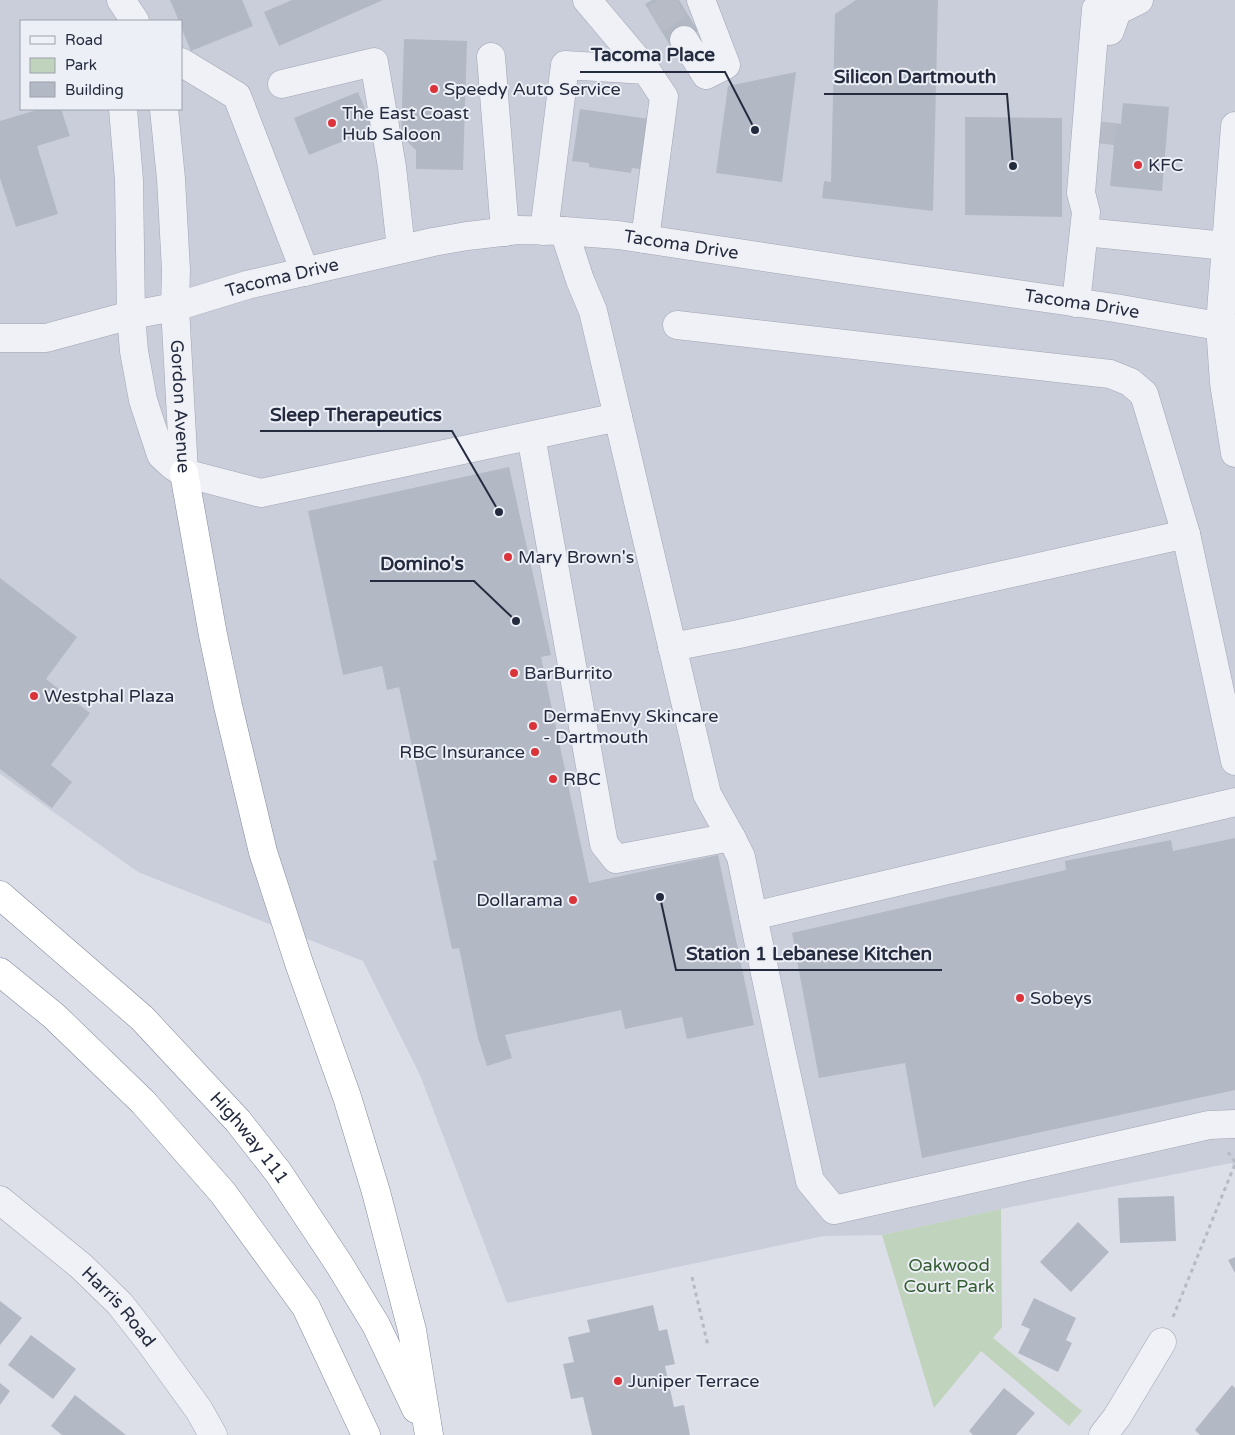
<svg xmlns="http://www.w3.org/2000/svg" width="1235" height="1435" viewBox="0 0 1235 1435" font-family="'Varela Round',sans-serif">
	<rect width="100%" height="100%" fill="#dcdfe8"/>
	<path fill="#caceda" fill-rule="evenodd" d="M0,0H1235V1166L1231,1163L1001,1209L882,1235L824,1236L507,1303L420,1075L363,961L138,872L0,774ZM21,21H181V109H21Z"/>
	<path fill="#c0d3bc" d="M1001,1209L1002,1327L993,1338L1082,1411L1069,1426L981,1351L934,1408L882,1235Z"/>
	<path fill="#b3b8c5" d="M170,0H242L253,26L191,51L181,27V21H179Z
		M292,0H383L279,46L264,12Z
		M652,0H679L698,31L671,47L645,4Z
		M856,0H938L933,211L822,198L824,181L831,182L835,14Z
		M404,39L467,41L463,170L416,169V150L401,136Z
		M796,72L782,182L716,173L728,86Z
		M358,92L373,129L309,155L294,118Z
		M1123,103L1169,107L1162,191L1110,186L1114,145L1090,142L1092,121L1121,124Z
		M40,109H61L70,136L37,146L58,214L16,227L0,178V121Z
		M580,109L656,120L648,170L632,168L631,173L589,167V163L572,161Z
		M965,117L1062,118V217L965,215Z
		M509,467L551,655L541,657L589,883L718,855L754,1025L687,1039L682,1017L625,1029L621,1010L505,1035L512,1058L487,1066L478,1038L459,948L452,949L433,861L437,860L399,687L387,690L382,666L343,675L308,511Z
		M0,578L77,637L46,679L90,713L51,765L72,782L52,808L0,769Z
		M1235,838V1090L922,1158L905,1063L819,1078L792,933L1066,870L1065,861L1171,840L1173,851Z
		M1174,1196L1176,1241L1120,1243L1118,1198Z
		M1078,1222L1109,1252L1071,1292L1040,1262Z
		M1235,1257V1273L1228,1260Z
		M1034,1298L1076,1318L1066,1340L1072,1343L1058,1372L1018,1353L1030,1329L1021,1325Z
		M0,1301L22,1318L0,1345Z
		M653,1305L659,1331L667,1329L675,1364L665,1366L674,1407L684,1405L690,1435H592L583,1397L571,1399L563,1364L574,1362L568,1337L590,1332L587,1320Z
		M31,1335L76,1369L53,1399L8,1365Z
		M0,1383L10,1391L0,1405Z
		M1232,1385L1235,1388V1435H1200L1195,1430Z
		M1004,1388L1035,1413L1016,1435H973L969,1431Z
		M75,1395L126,1435H62L51,1426Z"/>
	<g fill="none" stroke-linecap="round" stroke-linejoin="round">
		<path stroke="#b7bbc6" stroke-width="28" stroke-dasharray="28 14" stroke-linecap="butt" d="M660,0L684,40
			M1101,143L1103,122"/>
		<defs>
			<g id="minor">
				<path d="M121,0L135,21"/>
				<path d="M587,0L646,70"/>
				<path d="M1110,31L1117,11L1139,0"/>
				<path d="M684,40L706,75L726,65L701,0"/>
				<path d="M491,57L505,232"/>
				<path d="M181,62L237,96L305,272"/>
				<path d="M282,84L374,62L392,167L401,249"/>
				<path d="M123,109L129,180L131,315L134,351L143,400L161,455L173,466L184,473L261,493L618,417L707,794L731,837L741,857L753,916L1235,802"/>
				<path id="s1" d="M164,109L171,179L176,270L175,307L184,473"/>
				<path d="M1235,126L1220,325L1224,383L1235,453"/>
				<path d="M544,231L565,65L646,70L664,97L645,239"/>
				<path d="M564,231L580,280L593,311L618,417"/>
				<path d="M1084,232L1226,246"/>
				<path d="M1076,303L1086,212L1081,193L1096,9L1112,0"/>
				<path d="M677,325L1110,374L1130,382L1144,394L1186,534"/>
				<path id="s2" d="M0,338H46L131,315L175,307L247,285L433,242L467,236L519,230L564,231L618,235L850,270L1115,308L1235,329"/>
				<path d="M531,436L604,844L616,859L731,837"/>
				<path d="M672,647L739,634L1186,534L1235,761"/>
				<path d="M753,916L781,1049L810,1181L834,1210L1209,1125L1235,1124"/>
				<path id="s3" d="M0,1200L81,1266L120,1304L149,1341L199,1410L213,1435"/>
				<path d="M1103,1435L1117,1417L1162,1342"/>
			</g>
			<g id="highway">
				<path d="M184,473L213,635L228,706L263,852L299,963L347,1097L376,1192L412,1330L429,1435"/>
				<path id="s4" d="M0,895L142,1018L238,1121L278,1172L339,1264L376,1325L416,1409"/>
				<path d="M0,972L54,1016L143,1102L223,1193L306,1307L366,1435"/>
			</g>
		</defs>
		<use href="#minor" stroke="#a1a5b2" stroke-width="29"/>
		<use href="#highway" stroke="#828ba0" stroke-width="29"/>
		<path stroke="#b6bac3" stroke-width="3" stroke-dasharray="4 4" stroke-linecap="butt" d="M1228,1152L1235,1162
			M692,1277L708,1346
			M1173,1317L1235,1164"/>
		<use href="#minor" stroke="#eff1f6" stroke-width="28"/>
		<use href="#highway" stroke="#fff" stroke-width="28"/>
	</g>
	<g fill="#da343a" stroke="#eceff5" stroke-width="2">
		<circle cx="434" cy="89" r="5"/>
		<circle cx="332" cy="123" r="5"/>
		<circle cx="1138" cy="165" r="5"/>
		<circle cx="508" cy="557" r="5"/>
		<circle cx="514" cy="673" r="5"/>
		<circle cx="34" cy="696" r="5"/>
		<circle cx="533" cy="726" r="5"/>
		<circle cx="535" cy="752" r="5"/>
		<circle cx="553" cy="779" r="5"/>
		<circle cx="573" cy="900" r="5"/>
		<circle cx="1020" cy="998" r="5"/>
		<circle cx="618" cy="1381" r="5"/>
	</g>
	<g text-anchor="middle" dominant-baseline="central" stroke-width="4" stroke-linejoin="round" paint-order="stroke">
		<g font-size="18" fill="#252b3f" stroke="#eceff5" text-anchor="start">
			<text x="444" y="89">Speedy Auto Service</text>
			<text x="342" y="113">The East Coast<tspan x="342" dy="21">Hub Saloon</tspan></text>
			<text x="1148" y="165">KFC</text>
			<text x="518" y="557">Mary Brown's</text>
			<text x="524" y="673">BarBurrito</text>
			<text x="44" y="696">Westphal Plaza</text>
			<text x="543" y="716">DermaEnvy Skincare<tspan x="543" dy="21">- Dartmouth</tspan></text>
			<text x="525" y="752" text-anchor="end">RBC Insurance</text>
			<text x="563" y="779">RBC</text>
			<text x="563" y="900" text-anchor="end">Dollarama</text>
			<text x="1030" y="998">Sobeys</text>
			<text x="628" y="1381">Juniper Terrace</text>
		</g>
		<g font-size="18" fill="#252b3f" stroke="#eceff5">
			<text stroke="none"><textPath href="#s2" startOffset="695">Tacoma Drive</textPath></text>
			<text stroke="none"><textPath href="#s2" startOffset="290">Tacoma Drive</textPath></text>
			<text stroke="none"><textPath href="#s2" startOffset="1100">Tacoma Drive</textPath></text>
			<text stroke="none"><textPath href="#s1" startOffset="298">Gordon Avenue</textPath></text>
			<text stroke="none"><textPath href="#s4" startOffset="349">Highway 111</textPath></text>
			<text stroke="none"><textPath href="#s3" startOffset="160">Harris Road</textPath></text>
		</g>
		<g font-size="18" fill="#345c31" stroke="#eceff5">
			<text x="949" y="1265">Oakwood<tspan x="949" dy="21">Court Park</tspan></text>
		</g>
	</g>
	<path fill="none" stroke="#252b3f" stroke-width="2" d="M755 130L725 72H580M1013 166L1007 94H824M499 512L452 431H260M516 621L474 581H370M660 897L676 970H942"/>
	<g fill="#252b3f" stroke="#eceff5" stroke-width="2">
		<circle cx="755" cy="130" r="5"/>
		<circle cx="1013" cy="166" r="5"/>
		<circle cx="499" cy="512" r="5"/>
		<circle cx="516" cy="621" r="5"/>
		<circle cx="660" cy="897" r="5"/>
	</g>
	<g font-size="19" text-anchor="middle" font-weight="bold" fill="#252b3f" stroke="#eceff5" stroke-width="4" stroke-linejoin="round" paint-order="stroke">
		<text x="653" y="61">Tacoma Place</text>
		<text x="915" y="83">Silicon Dartmouth</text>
		<text x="356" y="421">Sleep Therapeutics</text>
		<text x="422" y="570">Domino's</text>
		<text x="809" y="960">Station 1 Lebanese Kitchen</text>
	</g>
	<rect x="20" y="20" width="162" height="90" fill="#eceff5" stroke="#9ca1ac"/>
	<rect x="30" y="36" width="25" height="8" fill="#eff1f6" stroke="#9ca1ac"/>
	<text x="65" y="45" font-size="15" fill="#252b3f">Road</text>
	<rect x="30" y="58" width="25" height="15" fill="#c0d3bc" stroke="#9ca1ac"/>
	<text x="65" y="70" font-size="15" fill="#252b3f">Park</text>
	<rect x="30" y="82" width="25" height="15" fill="#b3b8c5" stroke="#9ca1ac"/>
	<text x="65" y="95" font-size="15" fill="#252b3f">Building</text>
</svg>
